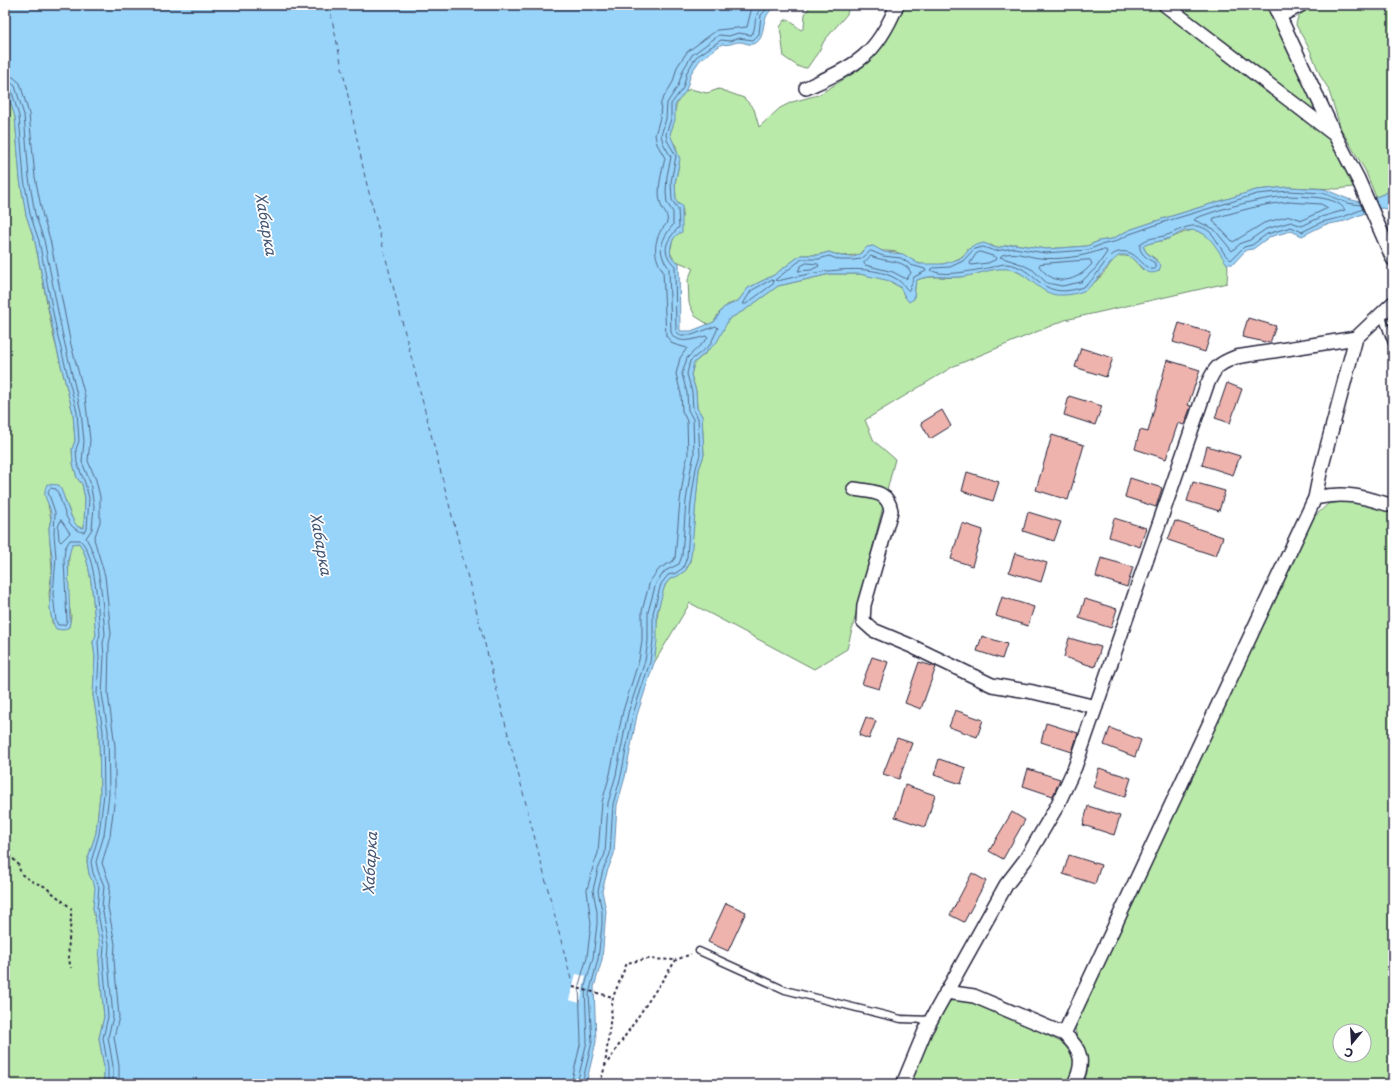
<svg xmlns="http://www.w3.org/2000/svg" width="1398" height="1089" viewBox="0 0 1398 1089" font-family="'Playpen Sans',sans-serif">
	<rect width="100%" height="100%" fill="#fff"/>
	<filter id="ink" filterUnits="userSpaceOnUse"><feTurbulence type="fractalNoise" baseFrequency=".025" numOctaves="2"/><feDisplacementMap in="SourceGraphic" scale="8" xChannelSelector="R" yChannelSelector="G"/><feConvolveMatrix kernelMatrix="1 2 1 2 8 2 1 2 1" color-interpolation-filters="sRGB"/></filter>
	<g filter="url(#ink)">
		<path fill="#baeaaa" stroke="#6e8672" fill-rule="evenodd" d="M811,5L849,6L847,14L824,41L819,51L807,68L799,67L784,57L780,27L785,20H789L801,30L804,28L805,14Z
			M901,5H1163L1336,138L1354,184L1353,187L1337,189L1288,187L1256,190L1162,219L1129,230L1112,239L1099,241L1087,246L1046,249L1014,244L996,248L991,245L968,249C962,264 928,269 915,262C908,259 904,254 896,252C885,250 882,253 872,246L863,250L859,255L841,256L829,252L818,255H801L774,275L748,288L738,301L727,305L719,313L714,322L709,325L695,316L689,303L688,280L693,268L674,260L670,252L673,239L679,233L683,210L676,200L675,183L679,164L676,146L671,139L670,134C676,118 672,97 690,89L707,93L719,89L744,98L754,109L759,127L780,108L792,102L818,95L859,70L877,51Z
			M1170,5H1275L1331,126Z
			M1314,5H1393V190L1376,197L1365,170L1341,129L1328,88L1321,77L1310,50L1296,25C1297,14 1304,10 1314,5Z
			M5,81L15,117L20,179L26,215L35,242L53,334L73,413L75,441L72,449L73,463L77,478L82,484L85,498L84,528L77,527L74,523L61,490L48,505L51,519L49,527L52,571L49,594L52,623L63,630L69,627L71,616L68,599L69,549L72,543H79C93,562 93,610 96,635L93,642L95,657L93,695L99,731L100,794L96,833L87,861L89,874L96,887L93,908L101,945L99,960L104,1017L99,1038L104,1067V1084H5Z
			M1193,230C1208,232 1222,249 1227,263C1229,268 1227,277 1227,283L1065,320L954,366L865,420L874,441L895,459L847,649L814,669L690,603L654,663C658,640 654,603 666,584C672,573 685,578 690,562L699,469L704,455L702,416L697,408L696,391L691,375L694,363L707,352L729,319L745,310L778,286L830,274H860L885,279L900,287L905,297L914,299L915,286L917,280C932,274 944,279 959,277C971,276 999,266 1007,268C1033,274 1041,299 1070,294C1086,291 1097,282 1107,269C1109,265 1112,259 1116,257C1121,255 1126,256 1131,257L1143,270L1157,260L1146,252L1143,246C1150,242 1157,242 1165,240C1175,237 1182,232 1193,230Z
			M1354,500L1393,510V1084H1082C1099,1058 1073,1047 1075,1022L1313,518L1328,504ZM1340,1031H1364V1055H1340Z
			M965,999C992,1010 1021,1021 1047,1035C1052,1038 1058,1040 1063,1044C1075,1055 1079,1072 1066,1084H909L941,1009L951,1001Z"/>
		<path fill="#98d3f9" stroke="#698cad" d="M5,5H787C783,6 778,5 775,7C757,18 769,41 752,44C748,45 744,42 740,42C733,42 730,46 722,44L700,60L691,73L686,91L675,105V120L670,134L680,159L675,183L676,200L678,204L682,205V232C672,235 669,248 671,257L679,263L680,331H691L714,322L723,308L738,301L748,288L774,275L801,255H818L829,252L841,256L853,257L859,255L867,247L873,246L884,252L903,254L919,264H943L962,258L972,246L984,243L996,248L1014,244L1046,249L1087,246L1099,241L1112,239L1129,230L1162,219L1256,190L1288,187L1324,189L1348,199L1360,202L1376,197L1393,190V211L1382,208L1370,211L1345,221L1324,225L1302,236L1291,231L1269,237L1253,249L1246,250L1233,264H1227C1215,247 1208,226 1184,231C1178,233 1173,238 1167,239C1159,242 1151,242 1143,246L1146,252L1161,265L1159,271C1141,280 1138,253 1121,255C1113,257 1096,283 1087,289C1081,293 1070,295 1063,295C1043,297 1032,278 1016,271C997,264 978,276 959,277C944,278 931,274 917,280L915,286L914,299L909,302L905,297L900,287L890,281L860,274H830L778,286L745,310L729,319L717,342L694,363L691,375L696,391L697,408L702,416L704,455L699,469L691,557L686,570L678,576L670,579L665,585L657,613V641L654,663L637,715L625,777L617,805L614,854L607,872L602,891L606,911L602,960L594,987L596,1042L586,1084H104V1067L99,1038L104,1017L99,960L100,945L93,908L95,887L89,874L87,861L96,833L100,794L99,731L93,695L95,657L93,642L96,635C93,610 93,562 79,543L72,544L68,560L70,622L69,627L63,630L56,629C43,606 55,580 52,556C51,547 49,538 49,528C50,523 52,518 51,513C49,501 41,497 47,484L59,485C66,498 68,516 78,527L84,528L85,498L82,484L77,478L73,463L72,449L75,441L73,413L57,349L35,242L26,215L20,179L15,117L6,88Z"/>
		<path fill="#fff" d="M576,974L586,976L580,1003L569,1000Z"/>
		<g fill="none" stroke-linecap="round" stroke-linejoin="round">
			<path stroke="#516987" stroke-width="1" d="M5,75L13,77L20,83L29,114L35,177L43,217L50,239L71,345L85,396L90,440L88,461L96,480L100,497V522L94,539L105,576L111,634L109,644L108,694L115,746V796L110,836L102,863L110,885L108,907L115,944L114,960L119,1017L114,1037L119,1066V1084
				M5,81L10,82L15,86L24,115L29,178L35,214L44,240L62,332L81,412L84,441L82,462L90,482L94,506L92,529L86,538C102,565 102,603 105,634L103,643L104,657L102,694L108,731L109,794L104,835L96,862L98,871L104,886L102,907L109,944L108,960L113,1017L108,1037L113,1066V1084
				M5,86L11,89L19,116L24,179L30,214L39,241L57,333L77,412L79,441L76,449L77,463L85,483L89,498L87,529L84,532C65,531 64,503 56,489L50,488L48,492L55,512L54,534L56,557L53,594L56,621L58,625H65L67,621L64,560L65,548L70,540H80C96,553 98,613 100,634L98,642L99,657L97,694L103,731L104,794L99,834L91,862L93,873L99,887L97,908L104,945L103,960L108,1017L103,1038L108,1067V1084
				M1288,196C1304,197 1336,195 1345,210L1321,217L1302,226L1291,222L1266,229L1250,240L1241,243L1232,251L1214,229L1194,220L1196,218C1226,207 1256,199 1288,196Z
				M1288,202L1321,204L1328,208L1302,220L1290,216L1264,223L1233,242L1213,221L1214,218C1241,211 1260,204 1288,202Z
				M1361,205L1347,203L1323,193L1288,191L1257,194L1164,222L1130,234L1114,242L1100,245L1088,250L1045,253L1014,248L995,251L983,247L974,249L963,261L950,267L933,268L931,270C942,278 975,270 988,268C994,267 999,264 1006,264C1037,266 1038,301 1080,288C1097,283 1104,254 1119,252C1138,248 1143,272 1155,269V263C1148,259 1138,253 1140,244C1147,238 1155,238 1164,236C1179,232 1193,218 1210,232C1218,239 1222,255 1231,260L1244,247L1252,245L1267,234L1291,227L1302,232L1322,222L1343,217L1363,209
				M1101,250H1106L1107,252L1096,268L1081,282L1062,286L1047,283L1033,270L1021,264L1000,257L1002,255C1016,251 1025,256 1039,258C1059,260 1082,257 1101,250Z
				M871,251L883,256L901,258L911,265L925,269L926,271L914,277L909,291C905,288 903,283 898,280C869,260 809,273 778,281L775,280L802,259H819L829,256L840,260H854L861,259Z
				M980,252L996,257L997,259L988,263L971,265L970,263L976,254Z
				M871,256C884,263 905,258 911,273L906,279L893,272L865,265L864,263Z
				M1090,260L1092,264C1076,282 1055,288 1039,266L1040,264Z
				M807,263L818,264L819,266L811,270L798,271L801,266Z
				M771,280L774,281L773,284L746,304H743L751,291Z
				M61,520L70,533L61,542L59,540L58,528Z
				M571,1084L581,1041L579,985L587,957L591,924L587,890L593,867L598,853L602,802L610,774L623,711L639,660L642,641V611L650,581L660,568L672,562L675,558L680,501L685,467L688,455L687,421L682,411L681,394L676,374L680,358L687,348L673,344L666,336L663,271C654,258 653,245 661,230C663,228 666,225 667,222C669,216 663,211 661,205C656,190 662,173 665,158L657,144L655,135L660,118L661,102L673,82L677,67L687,52L717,30L747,27L751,11L755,5
				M577,1084L587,1041L585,986L593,958L597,924V912L593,890L598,869L605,854L608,803L616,775L628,713L645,661L648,641V612L656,583L665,571L679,564L682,556L686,501L691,468L694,455L693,419L688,410L687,393L682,374L687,358L708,338L706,336C695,339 676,346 671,332L669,268C656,251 661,240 673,225V212L667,203L666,192L667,176L671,157L663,143L661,135L666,119L667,103L678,86L683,70L692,55L719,35L729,36L738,33L751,35C758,28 751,16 764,5
				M582,1084L592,1042L589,994L598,959L602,925V911L598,891L603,870L610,854L613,804L621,776L633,714L650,662L653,641V613L661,584L668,575L676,573L683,568L687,557L691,502L696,468L700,455L698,418L693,409L692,392L687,374L690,361L710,345L718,328L716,326L692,335H680L676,331L675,266C660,251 666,241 679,227L678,209L672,200L671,182L676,156L667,140L666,134L671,119V104L683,88L687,72L696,57L721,40L730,41L738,38L753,40L759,34L761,15L771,5"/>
			<path stroke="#455774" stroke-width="1" stroke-dasharray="5 4" stroke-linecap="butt" d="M329,5L365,177L573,987"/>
		</g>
		<path fill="#eeb3ad" stroke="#22223b" d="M1248,318L1276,326L1270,343L1242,337Z
			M1179,323L1211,333L1205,352L1173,342Z
			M1081,348L1113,358L1106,377L1075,367Z
			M1167,360L1200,370L1188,405L1191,406L1184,425L1178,423L1166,459L1135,449L1140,430L1148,432Z
			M1227,383L1242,389L1230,423L1215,418Z
			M1069,396L1102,406L1095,425L1064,415Z
			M942,410L951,426L930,439L921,423Z
			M1052,435L1084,445L1068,500L1036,490Z
			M1207,446L1240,456L1233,475L1202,465Z
			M967,472L999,482L993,501L962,491Z
			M1130,478L1162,488L1156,507L1125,497Z
			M1193,482L1225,491L1219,511L1187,501Z
			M1028,512L1061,522L1054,541L1023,531Z
			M1114,518L1146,528L1140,547L1109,537Z
			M1175,521L1223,537L1216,556L1168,540Z
			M962,523L983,530L972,566L951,559Z
			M1015,553L1047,563L1041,582L1009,572Z
			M1101,558L1133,567L1127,587L1096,577Z
			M1002,597L1034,607L1028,626L996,616Z
			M1085,599L1117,609L1111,628L1079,618Z
			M982,636L1007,644L1002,659L977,651Z
			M1069,638L1101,647L1095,667L1064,657Z
			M872,657L888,662L879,689L862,684Z
			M919,662L936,667L921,709L905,703Z
			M955,710L983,720L977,737L949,727Z
			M866,717L876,721L869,739L859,735Z
			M1046,723L1078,733L1072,752L1041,742Z
			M1110,728L1141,740L1135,757L1104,745Z
			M897,738L912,743L899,779L883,774Z
			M939,759L966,768L961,784L934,775Z
			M1099,768L1131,778L1125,797L1093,787Z
			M1028,769L1060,779L1053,796L1023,786Z
			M905,785L935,795L925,827L895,817Z
			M1088,806L1120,816L1114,835L1083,825Z
			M1012,812L1025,820L1003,859L989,851Z
			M1069,855L1101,865L1095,884L1063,874Z
			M972,873L986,881L964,922L950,915Z
			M726,903L746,912L728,951L708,942Z"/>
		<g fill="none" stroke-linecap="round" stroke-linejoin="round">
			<defs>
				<path id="lane" d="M1381,314L1393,346
					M699,951L785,990L901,1019L931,1020"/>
				<path id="street" d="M1165,5L1335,135
					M1274,5L1336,137L1358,179L1393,259
					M1279,16L1301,5
					M806,88C856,65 875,58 897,5
					M854,489C871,492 888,490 891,511L864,605L863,621L873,630L909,645L992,685L1033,692L1096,707
					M1315,498C1346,491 1364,497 1393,506
					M946,992L974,996L1064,1034
					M903,1084L925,1031L937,1009L1006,885L1026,859L1057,806L1075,767L1207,385C1215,367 1218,364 1236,357L1356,338
					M1074,1084C1085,1063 1082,1049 1064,1034L1315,498L1320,473L1356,338L1393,303"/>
			</defs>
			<use href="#lane" stroke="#22223b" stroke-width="9"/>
			<use href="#street" stroke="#22223b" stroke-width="16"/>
			<path stroke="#22223b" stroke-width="2" stroke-dasharray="3 3" stroke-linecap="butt" d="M5,850L18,864L21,874L33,882L44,886L71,908C72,929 65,948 71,968
				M573,987L613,997
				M605,1066L613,997L627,963L646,959L676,960
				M600,1084L605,1066L676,960L691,954"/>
			<use href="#lane" stroke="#fff" stroke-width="6"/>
			<use href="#street" stroke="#fff" stroke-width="13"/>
		</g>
	</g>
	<g text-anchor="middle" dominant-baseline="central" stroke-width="3.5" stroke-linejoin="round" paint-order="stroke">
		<g font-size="15" font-style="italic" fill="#455774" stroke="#fff">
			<text transform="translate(267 224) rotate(80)">Хабарка</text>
			<text transform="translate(322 544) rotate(80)">Хабарка</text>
			<text transform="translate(369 863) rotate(-87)">Хабарка</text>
		</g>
	</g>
	<rect width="1398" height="1089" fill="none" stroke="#fff" stroke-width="20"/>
	<rect x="10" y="10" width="1378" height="1069" fill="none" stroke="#22223b" stroke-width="1.5" filter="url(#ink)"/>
	<g transform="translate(1352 1043) rotate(198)"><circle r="19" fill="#ffffff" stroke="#a7a7b1"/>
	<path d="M0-3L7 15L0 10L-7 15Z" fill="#22223b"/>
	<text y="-6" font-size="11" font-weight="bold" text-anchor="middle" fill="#22223b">С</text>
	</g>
</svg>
